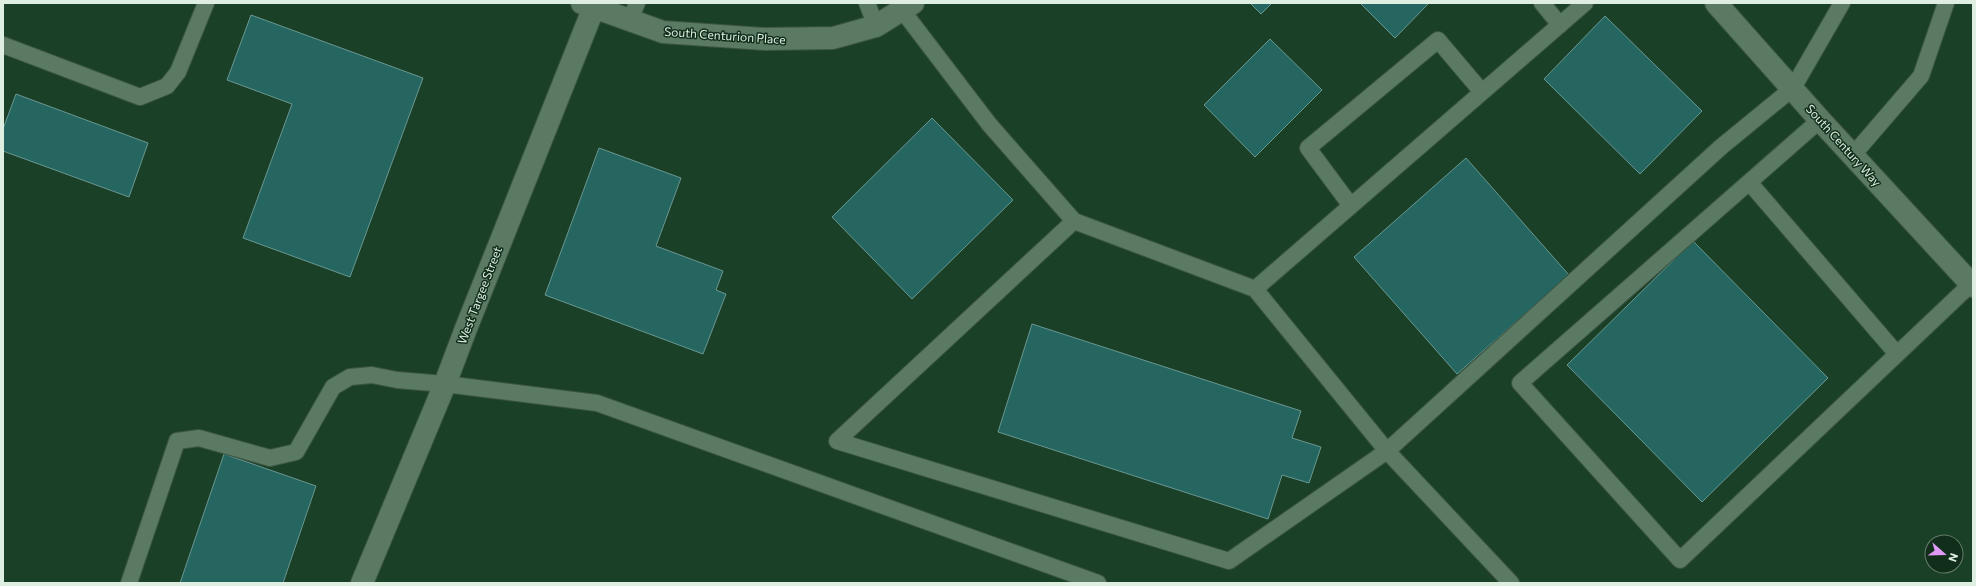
<svg xmlns="http://www.w3.org/2000/svg" width="1976" height="586" viewBox="0 0 1976 586" font-family="Commissioner,sans-serif">
	<rect width="100%" height="100%" fill="#1b3825"/>
	<path fill="#1b4028" fill-rule="evenodd" d="M3,3H1973V583H3ZM1932,542H1956V566H1932Z"/>
	<path fill="#256660" stroke="#6a9791" d="M1250,3H1272L1261,14Z
		M1360,3H1429L1395,38Z
		M251,15L423,78L350,277L243,238L292,104L227,80Z
		M1605,16L1702,111L1640,174L1544,79Z
		M1270,39L1322,90L1255,157L1204,105Z
		M16,94L148,143L129,197L3,151V129Z
		M932,118L1013,200L912,299L832,217Z
		M599,148L681,178L656,246L723,271L716,290L726,294L703,354L545,295Z
		M1466,158L1569,275L1457,374L1354,257Z
		M1693,241L1828,378L1702,502L1567,365Z
		M1032,324L1301,411L1292,438L1321,447L1309,483L1282,475L1268,519L998,432Z
		M224,454L316,486L283,583H180Z"/>
	<g fill="none" stroke-linecap="round" stroke-linejoin="round">
		<defs>
			<path id="lane" d="M867,3L876,26
				M1542,3L1560,25
				M902,10L989,124L1074,221L1255,289L1387,451L1511,583
				M630,20L637,3
				M3,45L140,97L167,86L178,72L206,3
				M1820,120L1520,383L1680,560L1971,284
				M1853,155L1921,76L1946,3
				M1749,182L1897,354
				M1351,206L1308,148L1438,40L1482,92
				M1074,221L837,441L1229,561L1387,451L1721,147L1793,88L1842,3
				M1255,289L1585,3
				M129,583L177,441L199,438L270,458L296,452L333,387L350,377L372,375L397,380L445,384L597,403L1098,583"/>
			<path id="street" d="M582,3L663,32L765,39L833,38L876,26L913,3
				M1716,3L1820,120L1973,286
				M362,583L445,384L465,331L594,7"/>
		</defs>
		<use href="#lane" stroke="#3c5544" stroke-width="18"/>
		<use href="#street" stroke="#3c5544" stroke-width="24"/>
		<use href="#lane" stroke="#5b7a63" stroke-width="16"/>
		<use href="#street" stroke="#5b7a63" stroke-width="22"/>
	</g>
	<g text-anchor="middle" dominant-baseline="central" stroke-width="3" stroke-linejoin="round" paint-order="stroke">
		<g font-size="12" fill="#deefe2" stroke="#112e1b">
			<text transform="translate(725 35) rotate(4)">South Centurion Place</text>
			<text transform="translate(1844 145) rotate(48)">South Century Way</text>
			<text transform="translate(479 295) rotate(-69)">West Targee Street</text>
		</g>
	</g>
	<rect width="1976" height="586" fill="none" stroke="#deefe2" stroke-width="8"/>
	<g transform="translate(1944 554) rotate(110)"><circle r="19" fill="#112e1b" stroke="#637b6b"/>
	<path d="M0-3L7 15L0 10L-7 15Z" fill="#dd99f3"/>
	<text y="-6" font-size="11" font-weight="bold" text-anchor="middle" fill="#deefe2">N</text>
	</g>
</svg>
